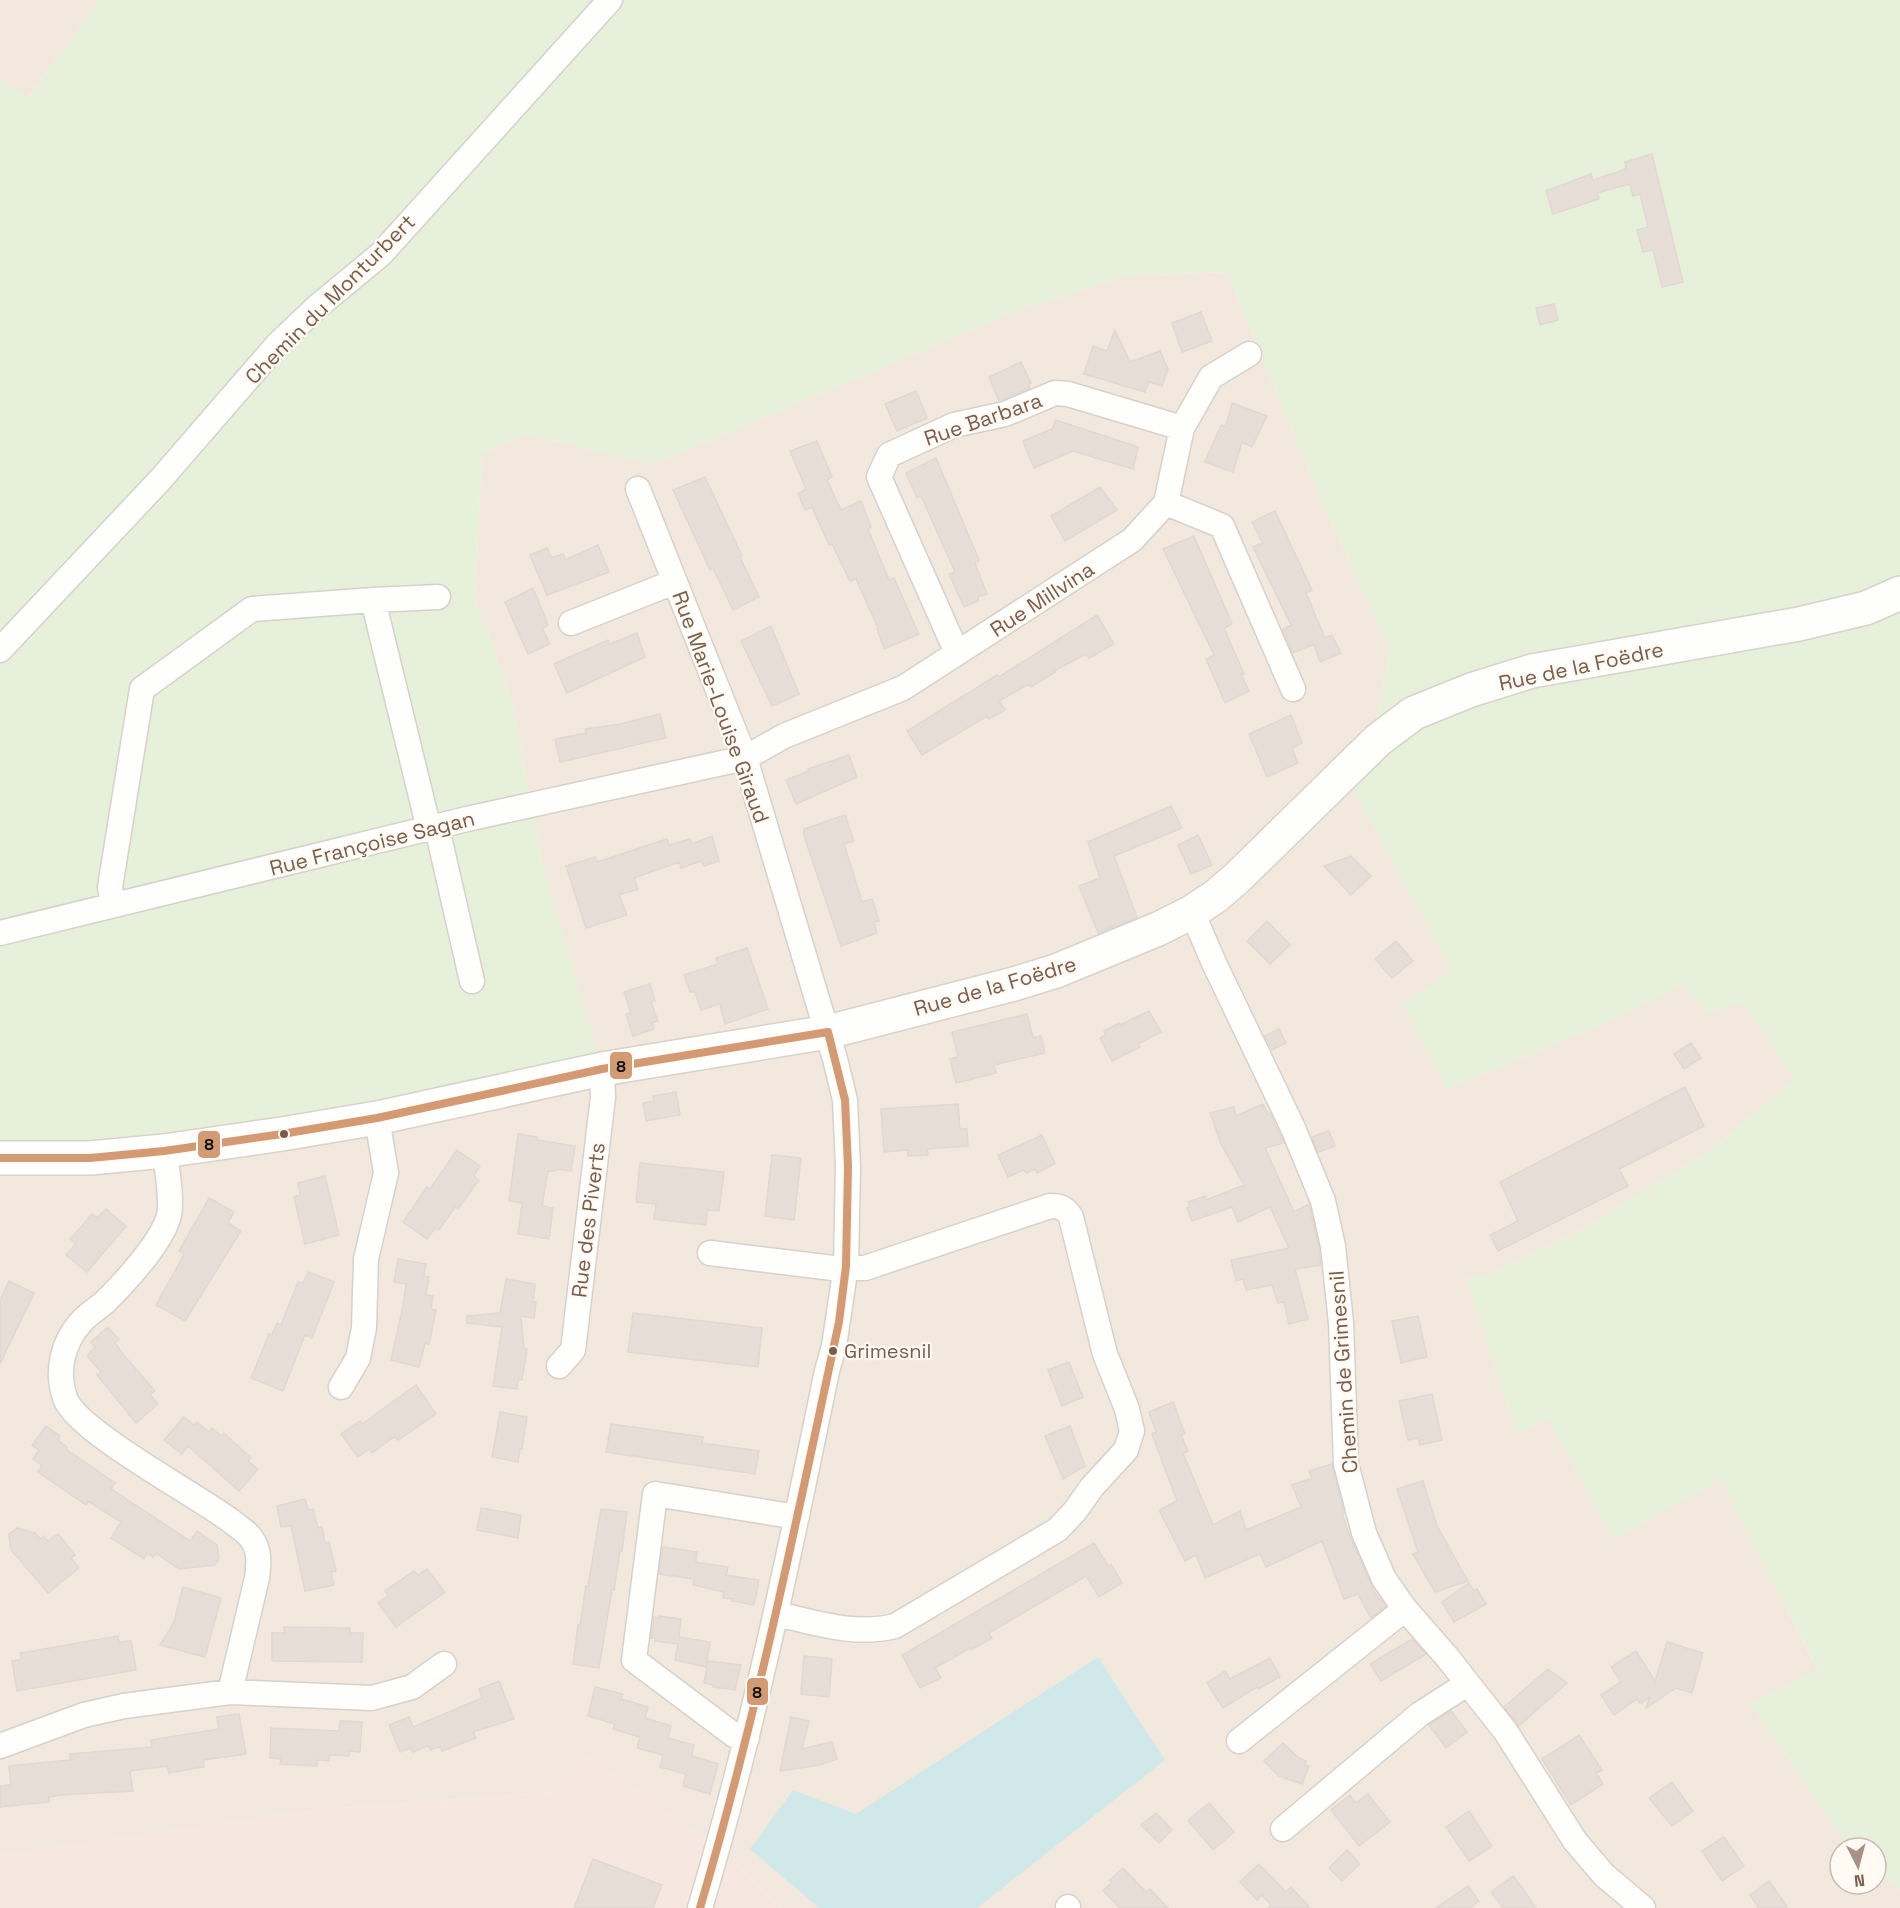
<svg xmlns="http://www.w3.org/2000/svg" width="1900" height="1908" viewBox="0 0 1900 1908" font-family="'Space Grotesk',sans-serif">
	<rect width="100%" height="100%" fill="#f9f5f0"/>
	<path fill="#f2e8de" d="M0,0H95L98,3L27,99L0,79Z
		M1227,272L1319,496L1390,649L1375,728L1344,773L1453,970L1447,1089L1616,1018L1687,983L1745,1003L1795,1079L1711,1150L1580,1231L1489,1275L1467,1278L1516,1433L1548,1418L1614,1539L1720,1479L1818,1670L1751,1704L1850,1848H1840V1884H1876V1871L1900,1889V1908H782L718,1847L553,1792L316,1810L0,1855V1158L542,862L513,705L475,598L482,453L526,434L654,464L1023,308L1125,276Z"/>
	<path fill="#f6e8e1" d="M585,1753L718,1847L782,1908H0V1854L316,1810L553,1792Z"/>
	<path fill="#e7f0db" d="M95,0H1900V1889L1876,1871V1848H1850L1751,1704L1818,1669L1720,1480L1614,1539L1548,1418L1516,1433L1466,1278L1489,1275L1580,1231L1711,1150L1795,1079L1745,1003L1705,1013L1686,984L1616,1018L1447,1089L1403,1005L1452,970L1344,773L1375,728L1390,649L1319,496L1227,272L1125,276L1023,308L654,464L526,434L482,453L475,598L513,705L542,862L602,1069L377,1118L0,1158V79L28,98L98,3Z"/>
	<path fill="#d0e8ea" d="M1098,1657L1165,1760L977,1908H819L750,1849L793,1790L856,1814Z"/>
	<path fill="#e6ded7" stroke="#e2d8d2" stroke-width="1.5" d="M1652,154L1683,282L1662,287L1653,250L1643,252L1637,230L1648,227L1640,194L1633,196L1630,184L1597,193L1599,199L1553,214L1546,191L1591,174L1593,180L1626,169L1625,162Z
		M1554,304L1558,320L1540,325L1536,308Z
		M1201,312L1212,341L1182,352L1172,323Z
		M1115,330L1130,362L1160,351L1168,369L1162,386L1149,382L1145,392L1084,374L1093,346L1107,351Z
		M1021,362L1031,383L1028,384L1030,388L999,401L989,377Z
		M916,391L927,418L897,431L885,404Z
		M1232,403L1267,416L1252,447L1242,442L1233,472L1205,462L1221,425L1226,426Z
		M1056,420L1138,447L1133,469L1073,451L1034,468L1023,441L1052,429Z
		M817,441L832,477L827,480L841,510L861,501L871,527L868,529L889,580L894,578L919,634L884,649L877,629L878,628L856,579L850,581L832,544L829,545L812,507L805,510L798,494L806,489L790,451Z
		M936,458L979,560L975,563L987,594L978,597V601L964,607L949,574L955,572L921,496L917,498L906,473Z
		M705,477L742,556L740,557L759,597L733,610L713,568L710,570L673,490Z
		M1100,487L1117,510L1065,541L1051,516Z
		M1275,511L1312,590L1306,593L1325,638L1332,635L1341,653L1320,662L1314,644L1293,653L1283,629L1291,625L1253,547L1263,543L1252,522Z
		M1194,536L1232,624L1224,628L1244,674H1241L1249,691L1225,703L1206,659L1214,655L1163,549Z
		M598,545L609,572L547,595L530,555L547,548L551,558L563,554L565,560Z
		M533,588L548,625L542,628L550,644L528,654L505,602Z
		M1097,615L1114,644L1089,658L1086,654L1054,671L1055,672L1031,687L1029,684L999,701L1005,710L989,719L987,716L922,755L907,731L997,675L999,677Z
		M771,626L799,694L772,706L741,641Z
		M637,633L645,657L567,693L554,664L608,640L610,644Z
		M660,714L666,738L560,762L555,739L586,733L585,729L620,724Z
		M1291,715L1302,743L1292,748L1298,763L1267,777L1249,734Z
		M849,755L857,777L796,804L786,780L809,771L808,769Z
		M1171,806L1182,828L1114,856L1137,917L1098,933L1079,886L1100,878L1088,842Z
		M845,815L854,841L844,844L862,902L872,899L879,921L874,922L877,933L841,946L804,836V829Z
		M1198,835L1212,865L1191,874L1178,845Z
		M712,836L719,861L704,866L701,861L681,868L679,862L634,878L638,889L619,895L627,915L586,928L566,866L595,857L597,862L667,839L669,845L690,839L692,844Z
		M1351,856L1371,876L1351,895L1324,866Z
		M1267,921L1290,945L1270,964L1247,941Z
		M1396,941L1413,961L1392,978L1375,959Z
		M747,948L768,1009L725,1024L720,1004L701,1010L695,992H690L684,975L718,964L716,958Z
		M650,984L655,1001L651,1002L658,1021L652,1023L654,1029L633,1036L626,1014L631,1013L624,992Z
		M1149,1011L1161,1032L1138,1044L1140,1047L1112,1061L1100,1038L1106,1035L1104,1031L1119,1023L1120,1025Z
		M1027,1014L1033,1038L1041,1036L1045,1053L994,1065L996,1073L956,1083L950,1059L958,1057L952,1032Z
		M1279,1029L1286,1043L1272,1050L1265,1036Z
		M1691,1043L1701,1058L1684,1069L1674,1054Z
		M1685,1087L1704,1126L1619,1169L1628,1186L1498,1251L1490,1235L1518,1221L1500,1182Z
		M676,1092L680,1115L646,1121L643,1103L654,1101L653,1096Z
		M958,1104L960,1129H967L968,1146L927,1149L928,1155L908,1156V1150L884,1152L881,1109Z
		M1263,1104L1268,1114L1270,1113L1284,1143L1265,1148L1294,1212L1309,1204L1319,1248L1321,1265L1295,1269L1308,1319L1289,1324L1284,1302L1278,1303L1272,1285L1246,1290L1243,1279L1236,1281L1231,1260L1289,1248L1270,1207L1238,1222L1232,1207L1192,1221L1187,1208L1190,1207L1188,1202L1205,1196L1206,1200L1244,1185L1221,1144L1210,1113L1234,1107L1236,1116Z
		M1329,1131L1335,1146L1318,1152L1312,1137Z
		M518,1134L537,1137V1140L575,1146L571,1171L556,1169L555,1171H548L542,1206L553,1208L549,1239L518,1234L522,1203L509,1201Z
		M1042,1135L1055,1164L1037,1173L1035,1169L1026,1173L1024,1170L1008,1177L998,1155Z
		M457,1150L480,1166L474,1176L479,1180L458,1209L455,1207L439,1230L435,1228L427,1239L403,1222L427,1187L430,1189Z
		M772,1155L801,1158L794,1220L765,1216Z
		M640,1163L724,1172L719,1211L707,1210L706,1225L654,1219L656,1204L636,1202Z
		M325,1176L339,1235L305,1244L294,1197L300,1195L298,1183Z
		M209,1198L234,1212L228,1223L241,1231L185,1321L156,1305L175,1271L184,1254L179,1251Z
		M106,1209L126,1226L87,1272L66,1255L76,1244L70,1239L81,1227L92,1214L97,1218Z
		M398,1259L426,1264L424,1276L429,1277L426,1295L433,1296L431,1309L436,1310L429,1344L425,1343L419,1367L391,1360L402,1311L406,1284L394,1282Z
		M308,1272L334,1282L312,1338L305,1335L283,1391L251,1378L269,1334L272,1335L277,1323L281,1325L298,1282L303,1283Z
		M506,1279L535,1284L533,1302H536L534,1318L521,1316L524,1349H527L522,1380H518L517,1389L493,1386L502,1327L467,1323V1316L500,1313Z
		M9,1281L34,1293L0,1364V1300Z
		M633,1313L762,1328L758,1367L628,1352Z
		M1418,1316L1427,1357L1401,1363L1392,1321Z
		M108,1327L119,1340L115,1343L122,1353L155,1391L150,1395L158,1404L136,1423L97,1375L101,1372L87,1356L95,1348L91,1342Z
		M1069,1362L1083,1397L1062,1406L1048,1370Z
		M416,1385L436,1414L398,1440L394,1437L372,1453L369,1449L358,1457L341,1434L360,1421L362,1424Z
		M1432,1394L1442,1440L1420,1445L1418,1438L1408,1440L1399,1401Z
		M1173,1402L1185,1434L1181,1435L1188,1451L1183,1453L1213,1525L1240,1511L1246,1530L1301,1507L1292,1485L1312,1478L1309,1471L1332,1464L1344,1513L1342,1514L1351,1539L1375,1593L1386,1606L1371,1618L1358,1594L1344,1599L1322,1541L1266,1567L1260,1554L1205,1578L1196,1555L1185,1561L1159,1510L1177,1501L1152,1434L1156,1432L1149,1412Z
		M500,1412L527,1417L522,1449H520L518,1462L492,1457Z
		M184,1417L194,1425L197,1422L209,1432L212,1428L221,1436L224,1433L251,1458L248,1461L258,1469L239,1491L188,1446L182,1454L164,1440Z
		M611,1424L703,1437L702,1443L759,1451L755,1474L606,1452Z
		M46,1426L60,1436L58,1440L67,1447L66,1449L115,1483L111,1489L190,1541L197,1531L217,1545L219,1558L215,1565L179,1569L156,1553L153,1557L147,1553L144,1559L111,1538L121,1522L88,1501L86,1505L38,1472L42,1465L33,1459L39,1450L32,1445Z
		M1070,1426L1085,1466L1063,1479L1045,1436Z
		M1423,1481L1437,1526L1468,1581L1435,1592L1413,1554L1418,1552L1397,1489Z
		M305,1499L308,1510L313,1509L318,1528L322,1527L325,1543L329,1542L336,1571L331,1572L334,1585L305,1591L291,1526L281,1527L277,1506Z
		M481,1508L521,1515L518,1538L477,1530Z
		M601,1509L627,1512L622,1551H620L614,1590H612L599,1668L573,1664L578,1625H580L586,1586H588Z
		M17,1528L35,1533L40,1539L44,1536L48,1541L58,1534L75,1555L71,1558L79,1568L48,1593L11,1550L9,1534Z
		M1094,1543L1108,1566L1111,1564L1122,1583L1099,1597L1086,1576L989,1633L992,1638L971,1650L970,1648L935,1668L941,1678L920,1688L902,1655Z
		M663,1547L697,1552L696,1562L728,1567L726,1575L759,1580L754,1605L732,1601L733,1599L723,1598L724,1592L693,1585L694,1579L659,1574Z
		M427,1569L445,1592L396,1627L378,1603L388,1596L385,1591L414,1571L418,1575Z
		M1469,1583L1474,1591L1477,1589L1486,1604L1454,1622L1442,1602Z
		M183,1587L221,1598L205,1657L160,1645L174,1622Z
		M659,1616L681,1619L679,1637L710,1642L706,1667L675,1660L678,1644L655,1641L656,1639L651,1638L654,1617L659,1618Z
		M284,1627L350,1628V1633H363L362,1662L272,1661V1633H285Z
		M118,1636L119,1642L131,1641L136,1670L17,1691L12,1661L22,1659L20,1653Z
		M1412,1639L1426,1654L1381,1681L1370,1664Z
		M1667,1642L1703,1653L1692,1693L1676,1688L1646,1708L1650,1697L1640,1704L1637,1699L1614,1715L1601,1695L1621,1682L1611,1667L1636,1651L1655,1681Z
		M804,1656L832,1659L829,1697L801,1694Z
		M1270,1658L1280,1677L1258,1689L1257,1687L1223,1708L1207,1683L1225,1671L1230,1679Z
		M708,1661L741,1665L735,1690L713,1687L714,1685L704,1683Z
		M1548,1669L1567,1683L1520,1725H1518L1504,1707Z
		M499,1681L514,1719L473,1732L476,1738L442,1751L440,1746L430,1750L428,1746L413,1752L410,1748L400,1752L389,1725L409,1717L413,1727L482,1698L479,1689Z
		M595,1687L623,1694L621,1699L648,1707L645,1718L671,1726L668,1738L694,1745L692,1756L718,1764L710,1794L683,1786L686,1774L660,1767L663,1755L637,1748L640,1737L613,1729L615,1724L588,1716Z
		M1451,1711L1467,1732L1446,1748L1429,1725Z
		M239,1714L246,1754L203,1760L204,1767L169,1773L167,1766L130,1771L133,1791L61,1795L49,1797V1802L0,1807V1786L11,1785L9,1766L70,1760V1754L152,1747L151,1740L219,1729L217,1717Z
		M791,1717L809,1721L802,1749L832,1742L837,1759L819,1765L780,1771Z
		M340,1721L362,1722L360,1752L349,1751V1756L329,1755V1761L317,1760V1766L280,1764L281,1759L270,1758L271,1728L339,1731Z
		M1579,1735L1602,1770L1596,1773L1603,1784L1571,1805L1542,1759Z
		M1283,1743L1299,1758L1306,1761L1305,1765L1309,1766L1302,1784L1279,1776L1264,1761Z
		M1672,1782L1693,1811L1672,1826L1649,1798Z
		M1368,1794L1390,1822L1359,1846L1331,1810L1350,1795L1356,1803Z
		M1209,1803L1234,1832L1213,1850L1188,1820Z
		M1469,1811L1492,1846L1469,1861L1446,1827Z
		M1156,1813L1172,1830L1159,1843L1141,1825Z
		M1724,1837L1744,1866L1722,1881L1702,1851Z
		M1347,1850L1360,1864L1342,1881L1329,1868Z
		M593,1859L662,1885L653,1908H574Z
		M1259,1864L1286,1892L1291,1887L1310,1908H1268L1271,1905L1262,1895L1257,1900L1240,1882Z
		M1123,1868L1146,1892L1150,1889L1168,1908H1120L1103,1891L1112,1882L1110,1880Z
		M1513,1876L1520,1885L1536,1908H1503L1491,1892Z
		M1769,1881L1788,1908H1759L1750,1895Z
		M1468,1886L1479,1901L1470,1908H1436Z"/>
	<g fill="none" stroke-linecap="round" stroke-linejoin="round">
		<defs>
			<path id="street" d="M638,489L745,758L835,1059L845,1100L848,1167L846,1266L834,1346L827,1371C790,1551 753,1731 700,1908
				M1166,503L1222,526L1293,689
				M373,600L438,597
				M571,623L674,582
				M0,650L160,480L277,345L317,307L381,254L610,0
				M957,653L879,477L889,455L954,425L1005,414L1055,393L1068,394L1182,428
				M437,828L472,981
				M113,905L110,887L142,689L252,609L373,600L429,829
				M1192,912L1214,963L1293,1128L1323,1201L1333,1246L1341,1323L1346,1464L1364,1533L1384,1579L1405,1609L1447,1657L1506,1732L1575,1841L1604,1875L1643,1908
				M0,933L467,819L745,758L784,736L903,688L1132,540L1166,503L1182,428L1211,377L1249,354
				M164,1151C167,1167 173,1204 168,1219C159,1245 125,1282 105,1302C97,1309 88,1314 81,1322C62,1343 56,1372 65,1398C76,1431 197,1495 231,1521C237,1526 247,1532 251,1538C260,1550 259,1564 257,1578L230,1692
				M710,1253L833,1268H865L1050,1206C1061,1206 1065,1208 1071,1217L1105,1354L1127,1409L1132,1431L1126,1450L1092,1487L1075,1511L1057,1530L895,1626C854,1636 817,1623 777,1614
				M559,1366L573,1350L603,1097L602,1069
				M341,1387L358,1358L364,1328L366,1259L386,1173L377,1118
				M747,1738L734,1735L634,1660L655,1494L797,1517
				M1239,1741L1405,1609
				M0,1746L84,1715L124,1706L230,1692L372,1698L412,1687L444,1664
				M1283,1829L1420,1714L1467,1684
				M1068,1907V1908"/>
			<path id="secondary" d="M0,1158H90L164,1151L282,1134L377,1118L602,1069L828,1032L1014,984L1056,971L1158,929L1192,912L1216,896L1238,877L1378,740L1414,713L1471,690L1532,671L1799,624L1866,608L1900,593"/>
		</defs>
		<use href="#street" stroke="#d7d1cb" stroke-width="27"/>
		<use href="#secondary" stroke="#d9d2cb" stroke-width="36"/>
		<use href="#street" stroke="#fefefd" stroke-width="24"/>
		<use href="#secondary" stroke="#fefefd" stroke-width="33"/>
		<defs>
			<path id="bus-1" d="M0,1158H90L164,1151L282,1134L377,1118L602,1069L828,1032
				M700,1908C757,1715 797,1518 839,1322L846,1266L848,1167L845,1100L828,1032"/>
		</defs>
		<use href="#bus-1" stroke="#fffaf3" stroke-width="12"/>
		<use href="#bus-1" stroke="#d29b76" stroke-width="8"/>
	</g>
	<g fill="#7a5c4d" stroke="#fffaf3" stroke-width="2">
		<circle cx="284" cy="1134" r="5"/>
		<circle cx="833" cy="1351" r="5"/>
	</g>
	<g text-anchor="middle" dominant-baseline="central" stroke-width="4.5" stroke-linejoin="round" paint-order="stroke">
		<g font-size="20" fill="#7a5c4d" stroke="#fffaf3" text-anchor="start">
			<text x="844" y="1351">Grimesnil</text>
		</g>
		<g font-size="21" fill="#7a5c4d" stroke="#fffaf3">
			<text transform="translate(330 299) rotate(-45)">Chemin du Monturbert</text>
			<text transform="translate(983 419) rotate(-19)">Rue Barbara</text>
			<text transform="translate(1042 599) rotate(-33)">Rue Millvina</text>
			<text transform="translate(1581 666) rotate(-12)">Rue de la Foëdre</text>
			<text transform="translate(721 707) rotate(70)">Rue Marie-Louise Giraud</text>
			<text transform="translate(372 843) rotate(-14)">Rue Françoise Sagan</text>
			<text transform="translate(995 986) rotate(-16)">Rue de la Foëdre</text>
			<text transform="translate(588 1220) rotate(-83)">Rue des Piverts</text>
			<text transform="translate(1343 1372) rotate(-94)">Chemin de Grimesnil</text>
		</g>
	</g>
	<g stroke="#fffaf3" stroke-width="2">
		<rect x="609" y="1051" width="24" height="29" rx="6" fill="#d29b76"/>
		<rect x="197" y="1130" width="24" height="29" rx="6" fill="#d29b76"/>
		<rect x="746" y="1677" width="23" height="29" rx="6" fill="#d29b76"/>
	</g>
	<g font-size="16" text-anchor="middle" font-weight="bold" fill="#111">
		<text x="621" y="1072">8</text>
		<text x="209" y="1150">8</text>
		<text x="757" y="1698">8</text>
	</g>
	<g transform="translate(1858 1866) rotate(174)"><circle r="28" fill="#fffaf3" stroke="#cabbb1" stroke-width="1.5"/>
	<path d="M0-4.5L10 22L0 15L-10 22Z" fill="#a69286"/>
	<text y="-9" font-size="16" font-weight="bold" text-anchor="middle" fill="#7a5c4d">N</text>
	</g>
</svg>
